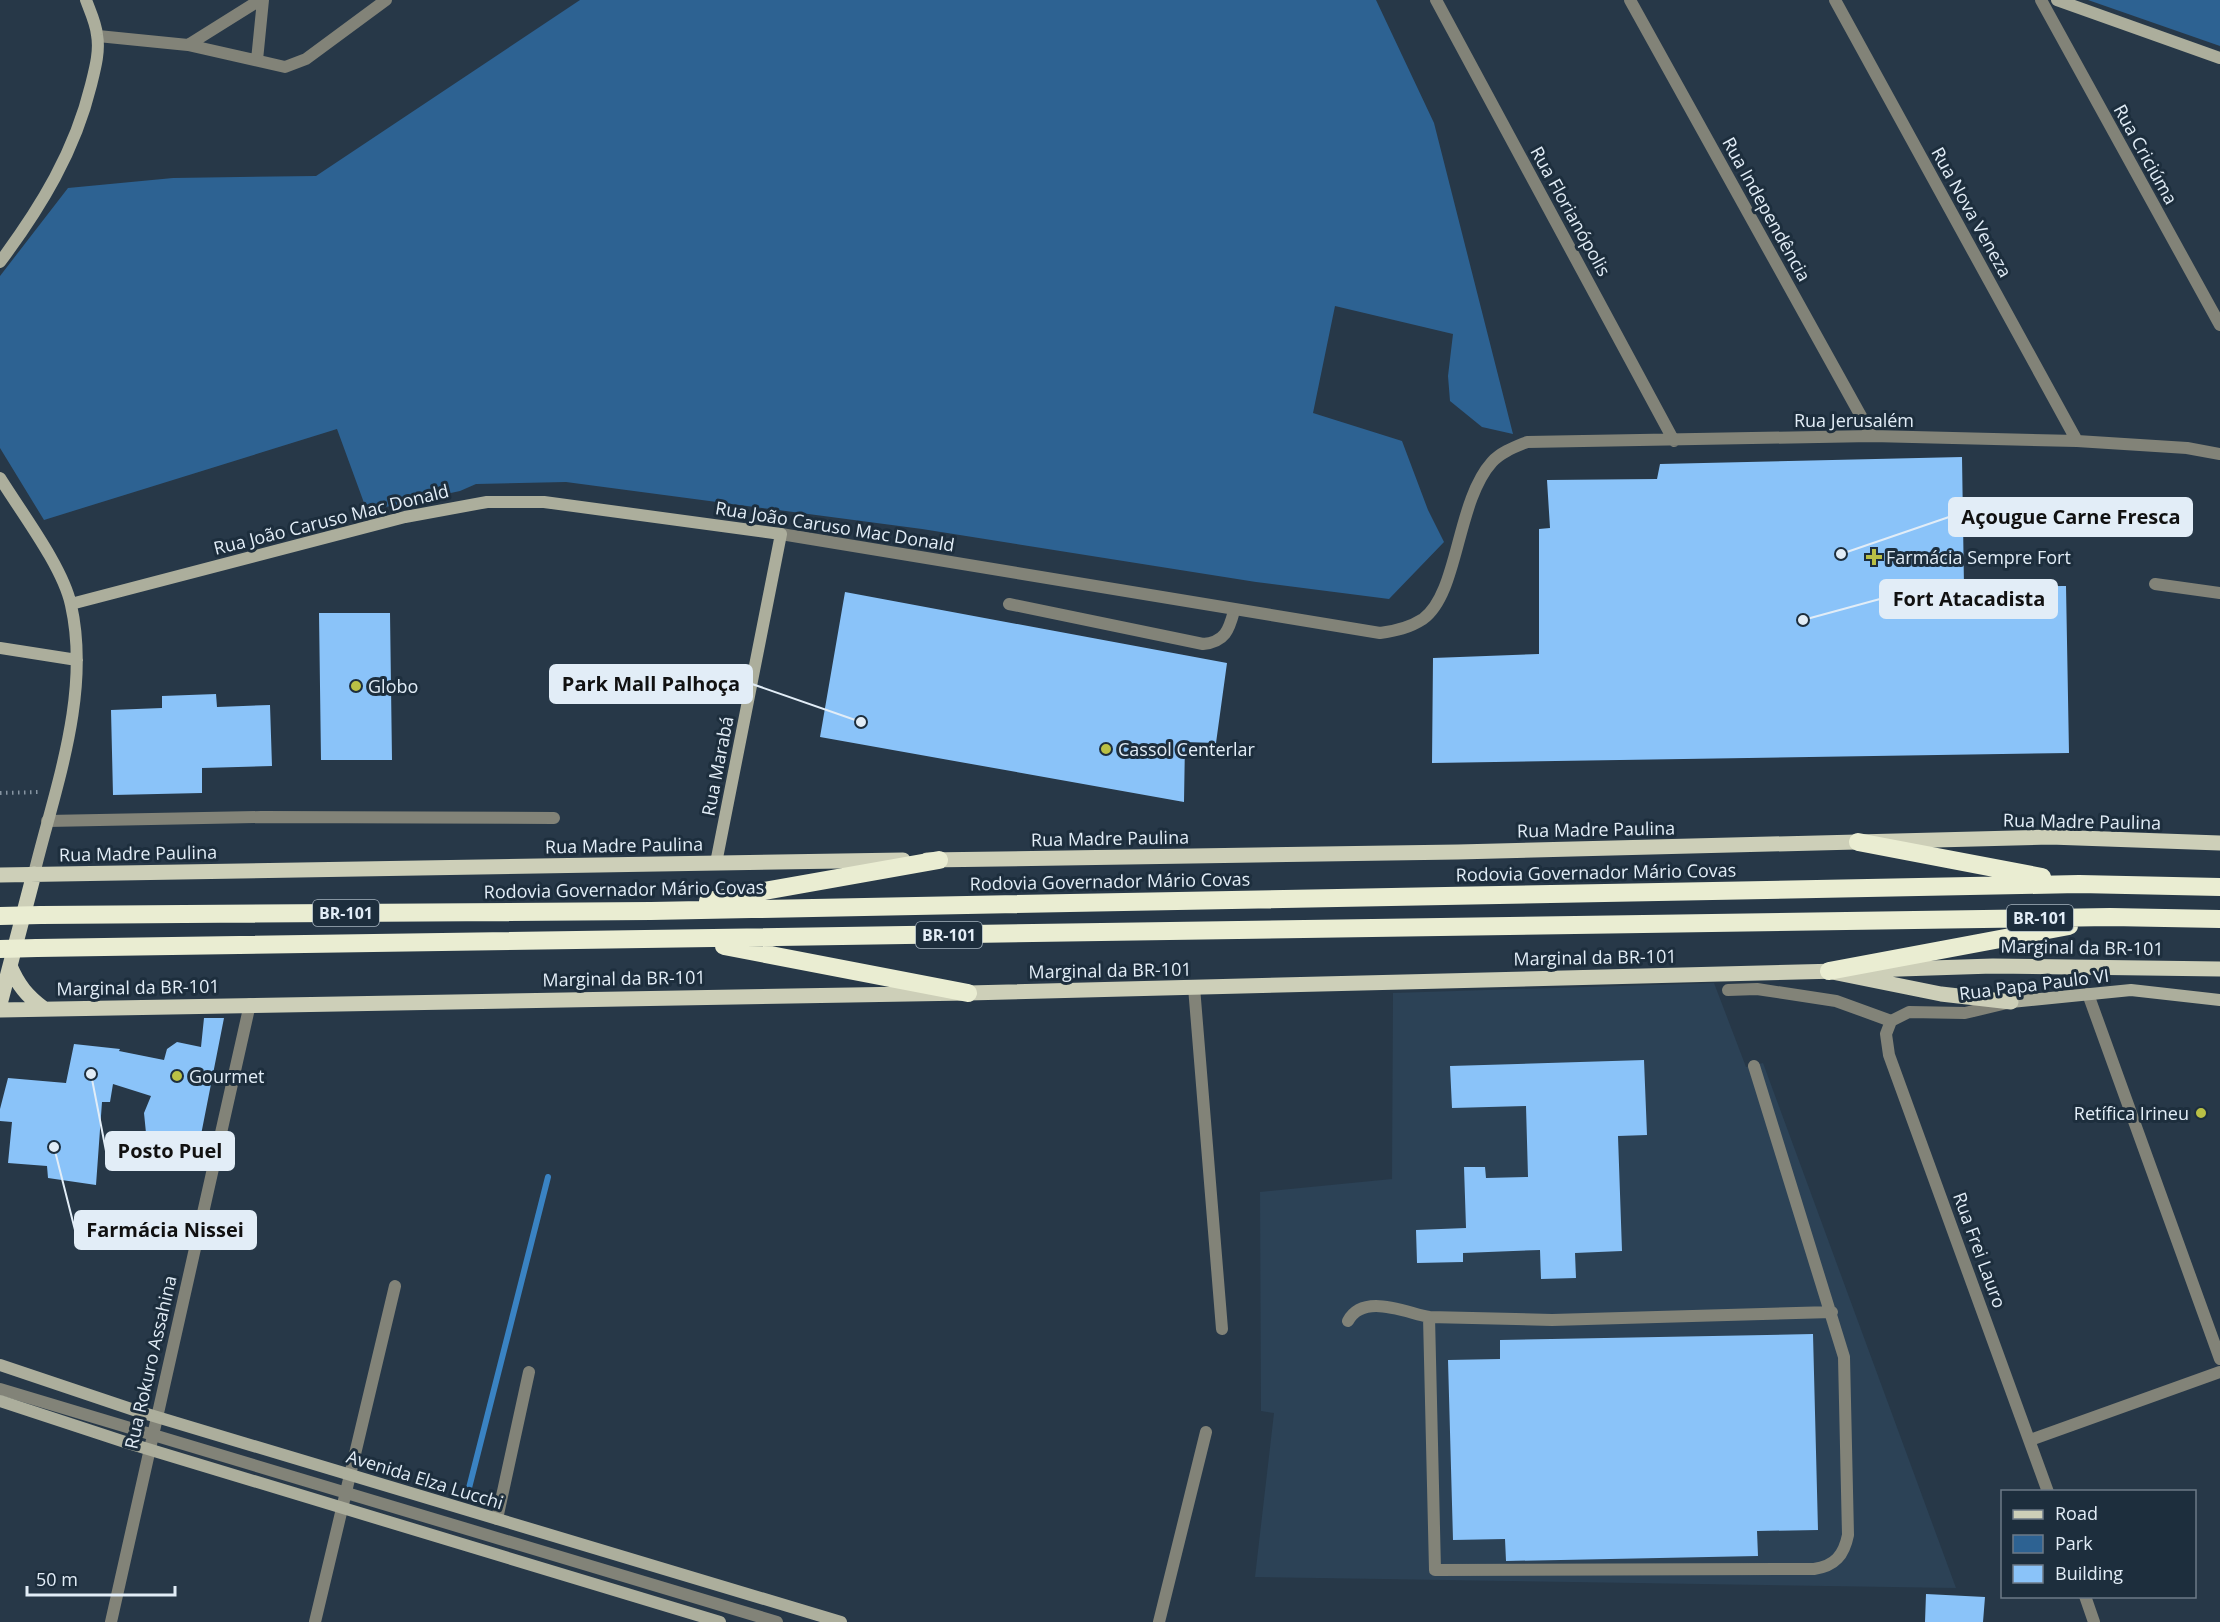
<svg xmlns="http://www.w3.org/2000/svg" width="2220" height="1622" viewBox="0 0 2220 1622" font-family="'Open Sans',sans-serif">
	<rect width="100%" height="100%" fill="#273848"/>
	<path fill="#2c4256" d="M1714,983L1746,1067L1763,1063L1956,1588L1255,1577L1274,1413L1261,1411L1260,1192L1392,1179L1393,993Z"/>
	<path fill="#2d6292" d="M580,0H1376L1434,123L1513,434L1482,427L1450,401L1448,376L1453,334L1335,306L1313,413L1402,441L1428,510L1444,542L1389,599L1256,582L922,529L566,482L476,484L460,491L367,511L337,429L44,520L0,448V276L68,188L173,178L316,176Z
		M2088,0H2220V46Z"/>
	<g fill="none" stroke-linecap="round" stroke-linejoin="round">
		<path stroke="#3a83c3" stroke-width="6" d="M469,1488L548,1177"/>
	</g>
	<path fill="#8ac3f9" d="M1962,457L1964,587L2066,586L2069,753L1432,763L1433,658L1539,654V529L1550,528L1547,480L1657,479L1660,464Z
		M845,592L1227,663L1216,743L1185,742L1184,802L820,737Z
		M319,613H390L392,760H321Z
		M216,694L217,707L270,705L272,766L202,768V793L113,795L111,710L162,708V696Z
		M204,1018H224L199,1145H194L192,1150L154,1143L156,1136L146,1133L144,1113L151,1096L113,1084L110,1102H102L96,1185L48,1178L47,1166L8,1163L12,1122L0,1121V1109L8,1078L66,1083L74,1044L120,1049L119,1051L164,1060L167,1049L177,1042L201,1047Z
		M1644,1060L1647,1135L1618,1136L1622,1251L1575,1253L1576,1278L1541,1279L1540,1250L1463,1253V1262L1417,1263L1416,1230L1466,1228L1464,1167H1485L1486,1178L1528,1177L1526,1106L1452,1108L1450,1066Z
		M1813,1334L1818,1530L1757,1531L1758,1556L1506,1561L1505,1539L1453,1540L1448,1360L1500,1359V1340Z
		M1926,1594L1985,1597L1983,1622H1925Z"/>
	<g fill="none" stroke-linecap="round" stroke-linejoin="round">
		<path stroke="#8795a2" stroke-width="4" stroke-dasharray="1.5 4.5" stroke-linecap="butt" d="M0,793L41,792"/>
		<path stroke="#828378" stroke-width="12" d="M1009,604L1203,644C1225,642 1229,630 1234,611
			M47,821L261,817L554,818
			M1194,987L1222,1329
			M1728,990L1757,989L1836,1001L1891,1021
			M1754,1066L1844,1357L1848,1535C1844,1555 1835,1566 1814,1569L1435,1570L1429,1317L1552,1320L1832,1312
			M1348,1321C1363,1293 1404,1312 1429,1317
			M1159,1622L1206,1432"/>
		<path stroke="#828378" stroke-width="12" d="M1436,0L1674,441
			M1630,0L1872,436
			M1835,0L2077,441
			M2041,0L2220,325
			M98,36L188,45L285,67L306,59L386,0
			M188,45L260,0
			M257,60L263,0
			M781,534L1380,633C1396,631 1409,628 1423,619C1459,593 1456,502 1492,462C1501,452 1515,447 1527,442L1872,436L2077,441L2187,448L2220,454
			M2155,584L2220,593
			M2088,994L2220,1359
			M2007,1003L1965,1013L1909,1012L1891,1021L1886,1034L1889,1055L2048,1492
			M0,1389L777,1622
			M2030,1440L2220,1372
			M497,1519L529,1372
			M2085,1596L2094,1622
			M111,1622L250,1004
			M315,1622L395,1286"/>
		<path stroke="#acae9c" stroke-width="12" d="M2057,0L2220,58
			M0,262C41,207 75,151 91,85C95,69 100,51 97,35C96,23 90,11 86,0
			M0,478C21,512 63,567 71,605C91,694 55,788 34,874
			M71,604L405,517L487,502H544L781,534L716,863
			M0,648L77,660
			M2011,1002L2131,990L2220,1000
			M0,1365L137,1411L841,1622
			M0,1401L128,1443L720,1622"/>
		<path stroke="#cdcfb8" stroke-width="15" d="M927,860L1458,852L2050,837L2220,843
			M0,875L903,860
			M10,966C18,985 27,996 43,1008
			M1869,970L1993,966L2220,969
			M1832,972L1941,994L2011,1002
			M0,1004L34,874
			M0,1010L968,993L1839,971"/>
		<path stroke="#eaedd2" stroke-width="18" d="M1858,842L2042,877
			M708,901L939,860
			M41,915L651,911L2079,884L2220,887
			M724,946L968,993
			M37,948L2110,917L2220,919
			M1829,971L2069,926"/>
		<path stroke="#eaedd2" stroke-width="18" d="M0,916L41,915
			M0,949L37,948"/>
	</g>
	<g fill="#bac045" stroke="#1d2e3d" stroke-width="2">
		<path d="M1871 548h6v6h6v6h-6v6h-6v-6h-6v-6h6z"/>
		<circle cx="356" cy="686" r="6"/>
		<circle cx="1106" cy="749" r="6"/>
		<circle cx="177" cy="1076" r="6"/>
		<circle cx="2201" cy="1113" r="6"/>
	</g>
	<g text-anchor="middle" dominant-baseline="central" stroke-width="6" stroke-linejoin="round" paint-order="stroke">
		<g fill="#1d2e3d" stroke="#a7b4bf" stroke-width="1.5">
			<rect x="313" y="900" width="66" height="26" rx="4.5"/>
			<rect x="2007" y="905" width="66" height="26" rx="4.5"/>
			<rect x="916" y="922" width="66" height="26" rx="4.5"/>
		</g>
		<g font-size="16" font-weight="bold" fill="#e2edf7">
			<text x="346" y="913">BR-101</text>
			<text x="2040" y="918">BR-101</text>
			<text x="949" y="935">BR-101</text>
		</g>
		<g font-size="18" fill="#e2edf7" stroke="#1d2e3d">
			<text transform="translate(2146 154) rotate(61)">Rua Criciúma</text>
			<text transform="translate(1767 209) rotate(61)">Rua Independência</text>
			<text transform="translate(1571 211) rotate(61)">Rua Florianópolis</text>
			<text transform="translate(1972 212) rotate(61)">Rua Nova Veneza</text>
			<text x="1854" y="420">Rua Jerusalém</text>
			<text transform="translate(331 519) rotate(-14)">Rua João Caruso Mac Donald</text>
			<text transform="translate(835 526) rotate(9)">Rua João Caruso Mac Donald</text>
			<text transform="translate(717 766) rotate(-79)">Rua Marabá</text>
			<text transform="translate(2082 821) rotate(1)">Rua Madre Paulina</text>
			<text transform="translate(1596 829) rotate(-1)">Rua Madre Paulina</text>
			<text transform="translate(1110 838) rotate(-1)">Rua Madre Paulina</text>
			<text transform="translate(624 845) rotate(-1)">Rua Madre Paulina</text>
			<text transform="translate(138 853) rotate(-1)">Rua Madre Paulina</text>
			<text transform="translate(1596 872) rotate(-1)">Rodovia Governador Mário Covas</text>
			<text transform="translate(1110 881) rotate(-1)">Rodovia Governador Mário Covas</text>
			<text transform="translate(624 889) rotate(-1)">Rodovia Governador Mário Covas</text>
			<text transform="translate(2082 947) rotate(1)">Marginal da BR-101</text>
			<text transform="translate(1595 957) rotate(-1)">Marginal da BR-101</text>
			<text transform="translate(1110 970) rotate(-1)">Marginal da BR-101</text>
			<text transform="translate(624 978) rotate(-1)">Marginal da BR-101</text>
			<text transform="translate(2034 984) rotate(-7)">Rua Papa Paulo VI</text>
			<text transform="translate(138 987) rotate(-1)">Marginal da BR-101</text>
			<text transform="translate(1980 1250) rotate(70)">Rua Frei Lauro</text>
			<text transform="translate(150 1362) rotate(-77)">Rua Rokuro Assahina</text>
			<text transform="translate(425 1479) rotate(17)">Avenida Elza Lucchi</text>
		</g>
		<g font-size="18" fill="#e2edf7" stroke="#1d2e3d" text-anchor="start">
			<text x="1886" y="557">Farmácia Sempre Fort</text>
			<text x="368" y="686">Globo</text>
			<text x="1118" y="749">Cassol Centerlar</text>
			<text x="189" y="1076">Gourmet</text>
			<text x="2189" y="1113" text-anchor="end">Retífica Irineu</text>
		</g>
	</g>
	<path fill="none" stroke="#e2edf7" stroke-width="2" d="M1841 554L1949 517M1803 620L1880 599M861 722L752 684M91 1074L106 1151M54 1147L75 1230"/>
	<g fill="#e2edf7" stroke="#1d2e3d" stroke-width="2">
		<circle cx="1841" cy="554" r="6"/>
		<circle cx="1803" cy="620" r="6"/>
		<circle cx="861" cy="722" r="6"/>
		<circle cx="91" cy="1074" r="6"/>
		<circle cx="54" cy="1147" r="6"/>
	</g>
	<g fill="#e2edf7" stroke="#e2edf7" stroke-width="2">
		<rect x="1949" y="498" width="243" height="38" rx="6"/>
		<rect x="1880" y="580" width="177" height="38" rx="6"/>
		<rect x="550" y="665" width="202" height="38" rx="6"/>
		<rect x="106" y="1132" width="128" height="38" rx="6"/>
		<rect x="75" y="1211" width="181" height="38" rx="6"/>
	</g>
	<g font-size="20" text-anchor="middle" font-weight="bold" fill="#111">
		<text x="2071" y="524">Açougue Carne Fresca</text>
		<text x="1969" y="606">Fort Atacadista</text>
		<text x="651" y="691">Park Mall Palhoça</text>
		<text x="170" y="1158">Posto Puel</text>
		<text x="165" y="1237">Farmácia Nissei</text>
	</g>
	<rect x="2001" y="1490" width="195" height="108" fill="#1d2e3d" stroke="#6c7a87" stroke-width="1.5"/>
	<rect x="2013" y="1510" width="30" height="9" fill="#cdcfb8" stroke="#6c7a87" stroke-width="1.5"/>
	<text x="2055" y="1520" font-size="18" fill="#e2edf7">Road</text>
	<rect x="2013" y="1535" width="30" height="18" fill="#2d6292" stroke="#6c7a87" stroke-width="1.5"/>
	<text x="2055" y="1550" font-size="18" fill="#e2edf7">Park</text>
	<rect x="2013" y="1565" width="30" height="18" fill="#8ac3f9" stroke="#6c7a87" stroke-width="1.5"/>
	<text x="2055" y="1580" font-size="18" fill="#e2edf7">Building</text>
	<path d="M27 1586v9h148v-9" fill="none" stroke="#e2edf7" stroke-width="3"/>
	<text x="36" y="1586" font-size="18" fill="#e2edf7" stroke="#1d2e3d" stroke-width="4.5" paint-order="stroke">50 m</text>
</svg>
